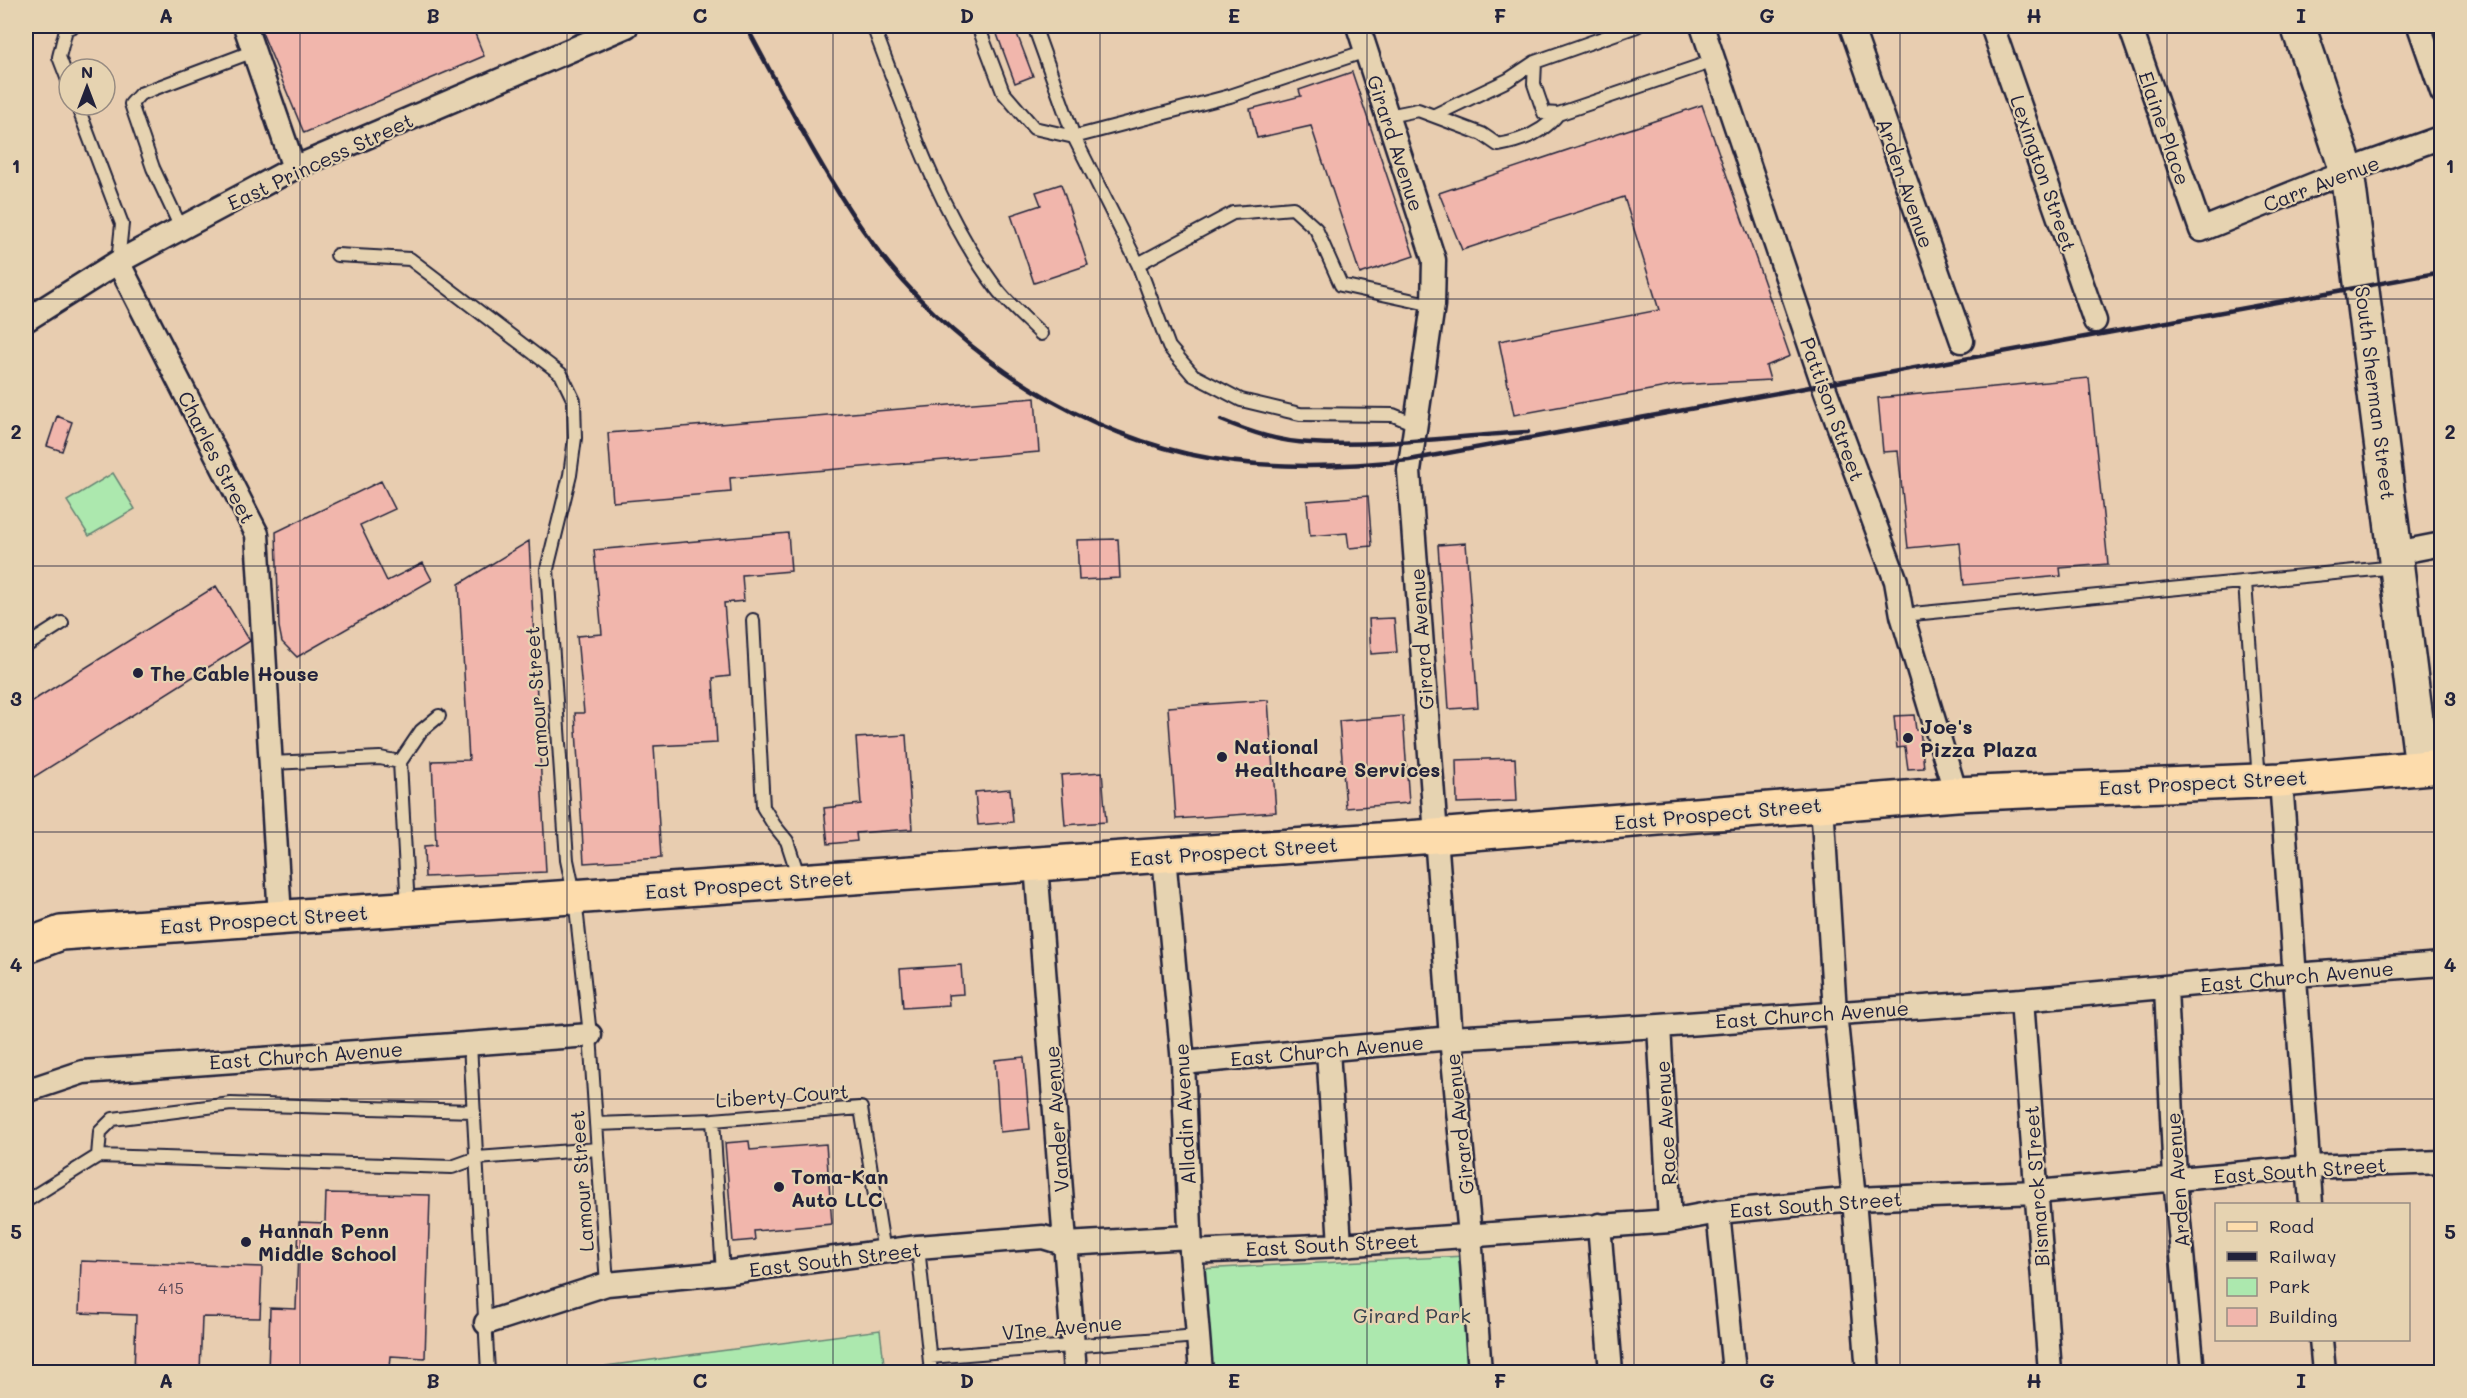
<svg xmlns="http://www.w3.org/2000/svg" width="2467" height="1398" viewBox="0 0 2467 1398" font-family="Mali,sans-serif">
	<rect width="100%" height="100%" fill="#e8cdb0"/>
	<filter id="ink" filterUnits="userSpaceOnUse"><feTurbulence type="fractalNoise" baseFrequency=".0167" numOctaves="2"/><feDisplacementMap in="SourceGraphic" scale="12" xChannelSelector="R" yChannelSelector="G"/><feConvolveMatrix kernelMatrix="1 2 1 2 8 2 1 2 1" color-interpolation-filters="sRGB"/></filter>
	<g filter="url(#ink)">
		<path fill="#ace8ae" stroke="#678574" stroke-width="1.5" d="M113,473L135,509L89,536L67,501Z
			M1465,1256L1473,1372H1207L1199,1269Z
			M880,1330L885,1372H607L606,1366Z"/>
		<path fill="#f1b6ac" stroke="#22223b" stroke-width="1.5" d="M271,26H472L484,56L304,133L261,30Z
			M994,26H1014L1033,76L1015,83Z
			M1352,72L1414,256L1360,274L1311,126L1257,138L1250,109L1301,96L1299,90Z
			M1702,105L1790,356L1766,366L1770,380L1677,385L1514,415L1499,341L1659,310L1624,197L1462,250L1439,193Z
			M1061,184L1088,265L1034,283L1011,215L1041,205L1036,192Z
			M2089,378L2108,564L2060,568L2061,576L1964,585L1960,543L1908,548L1898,451L1883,452L1878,398Z
			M1035,398L1039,452L730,478L731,492L613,502L608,433Z
			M57,416L72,422L62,451L47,446Z
			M381,481L395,509L360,525L387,581L423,563L432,580L297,657L282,642L279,627L276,532Z
			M1368,496L1372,546L1349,548L1347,533L1310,536L1307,501Z
			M788,533L791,571L742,575L744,601L724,603L730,676L713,678L717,743L654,746L661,858L584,863L575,713H584L577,636L602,634L594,550Z
			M1118,539L1120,578L1079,580L1077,540Z
			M529,541L546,872L425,877L424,846L436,845L432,761L469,760L459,584Z
			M1466,543L1478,707L1449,709L1438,545Z
			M216,586L250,641L26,782V705Z
			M1394,618L1397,652L1371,654L1369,619Z
			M1268,700L1276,812L1176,819L1168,707Z
			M1914,715L1916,730L1920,729L1924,768L1908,769L1905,747L1897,748L1894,716Z
			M1403,716L1409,803L1346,808L1339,721Z
			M906,735L912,829L856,833L857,841L828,844L824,808L861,804L856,738Z
			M1515,758L1517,801L1457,803L1456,760Z
			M1102,772L1106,822L1065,825L1061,775Z
			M1010,789L1013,822L978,825L975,792Z
			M961,965L963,994L948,995L949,1005L903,1008L900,969Z
			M1024,1057L1030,1129L1000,1132L995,1060Z
			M749,1141L750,1150L826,1144L832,1224L754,1231L755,1240L733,1242L725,1143Z
			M326,1193L430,1195L425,1358L391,1356L390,1368H364L363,1372H268L270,1308L296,1309L299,1222L325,1223Z
			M81,1261L262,1267L260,1318L202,1317L200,1372H134L136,1315L79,1313Z"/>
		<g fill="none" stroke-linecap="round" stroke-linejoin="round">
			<defs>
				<path id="lane" d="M873,26C907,115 938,210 996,288C1008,304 1026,319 1041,334
					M978,26L1003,92L1034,128L1074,137L1230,96L1366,51
					M1034,26L1074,137L1138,264L1169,347L1193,375L1241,400L1300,414L1393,415L1415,424
					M1637,26L1535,62L1534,84L1544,113L1558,114L1714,61
					M69,83L59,57L66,29L73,26
					M77,105L122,224L118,262
					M1435,115L1508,80L1535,62
					M1388,116L1418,110L1482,134L1498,145C1522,141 1543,133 1558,114
					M181,228L153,168L131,104L140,94L254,51
					M337,255L410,259L561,374L574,401L575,438L570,475L547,569L567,860L575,898L590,1035L607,1284
					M1138,264L1233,213L1293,208L1316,229L1341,285L1433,305
					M2245,582L2259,781
					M1902,615L2396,567
					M753,620L763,807L774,825L787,841L799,878
					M26,646L62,623
					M271,763L380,758L400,762
					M408,908L400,762L421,731L439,716
					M470,1044L488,1372
					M474,1111L231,1104L113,1119L100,1132L98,1156L452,1167L477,1158L598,1149
					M713,1120L723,1273
					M596,1124L713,1120L861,1108L884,1252
					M26,1201L98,1156
					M918,1247L931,1372
					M930,1357L1198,1336"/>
				<path id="street" d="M245,26L294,168
					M1358,26L1434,260L1433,305L1409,471L1451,1038L1470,1235L1480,1372
					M1702,26L1823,384L1896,581L1902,615L1956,794
					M1851,26L1962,341
					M1992,26L2095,321
					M2130,26L2201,230L2347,171L2442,137
					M2419,26L2442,92
					M118,262L257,534L280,917
					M26,320L118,262L294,168L627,26
					M2396,553L2442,544
					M2281,780L2311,1204
					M1822,804L1835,1012L1854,1199L1868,1372
					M1164,856L1183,1063L1191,1252L1201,1372
					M1036,865L1075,1372
					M2166,988L2175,1179L2193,1372
					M2022,1000L2050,1372
					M1659,1026L1670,1221
					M1328,1050L1340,1245
					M1183,1063L1451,1038L1659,1026L2022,1000L2295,975L2442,964
					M26,1091L83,1072L590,1035
					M1718,1212L1734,1372
					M1599,1225L1611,1372
					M1191,1252L1340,1245L1670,1221L1718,1212L1854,1199L2037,1192L2308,1167L2442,1162
					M486,1323L607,1284L723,1273L918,1247L1043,1237L1066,1244L1190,1237
					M2321,1340L2324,1372"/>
				<path id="secondary" d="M2298,26L2347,171L2422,767"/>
				<path id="primary" d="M26,946L61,933L1435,836L1956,794L2281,780L2442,766"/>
			</defs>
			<use href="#lane" stroke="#22223b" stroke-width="16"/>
			<use href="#street" stroke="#22223b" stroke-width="27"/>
			<use href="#secondary" stroke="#22223b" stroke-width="38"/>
			<use href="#primary" stroke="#22223b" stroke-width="38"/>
			<use href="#lane" stroke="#e6d3b1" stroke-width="12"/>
			<use href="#street" stroke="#e6d3b1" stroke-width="22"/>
			<use href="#secondary" stroke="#e6d3b1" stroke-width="33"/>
			<use href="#primary" stroke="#fddcac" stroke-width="33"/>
			<path stroke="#22223b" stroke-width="4.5" d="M746,26C783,94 818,166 863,230C939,339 1059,424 1188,454C1260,470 1336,468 1409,460L2442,272
				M1221,420C1250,432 1279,442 1311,443C1382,447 1456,436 1528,432"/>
		</g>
	</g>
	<path fill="none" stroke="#22223b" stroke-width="1.5" stroke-opacity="0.55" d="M300,26V1372M567,26V1372M833,26V1372M1100,26V1372M1367,26V1372M1634,26V1372M1900,26V1372M2167,26V1372M26,299H2442M26,566H2442M26,832H2442M26,1099H2442"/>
	<g fill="#22223b" stroke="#e6d3b1" stroke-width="2">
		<circle cx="138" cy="673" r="6"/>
		<circle cx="1908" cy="738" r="6"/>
		<circle cx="1222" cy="757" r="6"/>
		<circle cx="779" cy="1187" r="6"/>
		<circle cx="246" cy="1242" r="6"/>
	</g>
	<g text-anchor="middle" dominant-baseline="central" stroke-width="4.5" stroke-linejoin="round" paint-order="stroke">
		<g font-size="16" fill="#564757">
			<text x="171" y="1287">415</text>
		</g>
		<g font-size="20" fill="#22223b" stroke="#e6d3b1">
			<text transform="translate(2165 128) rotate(71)">Elaine Place</text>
			<text transform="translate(1396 143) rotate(72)">Girard Avenue</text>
			<text transform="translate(320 161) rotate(-25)">East Princess Street</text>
			<text transform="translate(2044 173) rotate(71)">Lexington Street</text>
			<text transform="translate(1906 183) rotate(71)">Arden Avenue</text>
			<text transform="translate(2321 183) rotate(-21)">Carr Avenue</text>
			<text transform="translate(2376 393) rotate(83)">South Sherman Street</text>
			<text transform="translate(1833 409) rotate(70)">Pattison Street</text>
			<text transform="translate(217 457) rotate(63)">Charles Street</text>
			<text transform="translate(1421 639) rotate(-94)">Girard Avenue</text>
			<text transform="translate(536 697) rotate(-94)">Lamour Street</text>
			<text transform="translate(2203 782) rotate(-3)">East Prospect Street</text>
			<text transform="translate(1718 813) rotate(-5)">East Prospect Street</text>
			<text transform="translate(1234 851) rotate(-4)">East Prospect Street</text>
			<text transform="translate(749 884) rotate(-4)">East Prospect Street</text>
			<text transform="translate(264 919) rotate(-4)">East Prospect Street</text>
			<text transform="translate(2297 976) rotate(-5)">East Church Avenue</text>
			<text transform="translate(1812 1014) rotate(-4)">East Church Avenue</text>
			<text transform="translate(1327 1050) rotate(-5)">East Church Avenue</text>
			<text transform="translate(306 1055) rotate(-4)">East Church Avenue</text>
			<text transform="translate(782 1095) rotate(-4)">Liberty Court</text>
			<text transform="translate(1184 1114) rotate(-93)">Alladin Avenue</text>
			<text transform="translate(1056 1119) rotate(-94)">Vander Avenue</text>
			<text transform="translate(1665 1123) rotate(-93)">Race Avenue</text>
			<text transform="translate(1459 1124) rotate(-96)">Girard Avenue</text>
			<text transform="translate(2300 1170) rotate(-4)">East South Street</text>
			<text transform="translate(2177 1180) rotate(-94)">Arden Avenue</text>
			<text transform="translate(581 1181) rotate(-94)">Lamour Street</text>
			<text transform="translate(2036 1186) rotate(-94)">Bismarck STreet</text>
			<text transform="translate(1816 1204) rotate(-4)">East South Street</text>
			<text transform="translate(1332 1244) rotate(-3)">East South Street</text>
			<text transform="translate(835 1259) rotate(-7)">East South Street</text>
			<text transform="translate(1062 1327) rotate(-5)">VIne Avenue</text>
		</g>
		<g font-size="20" font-weight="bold" fill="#22223b" stroke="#e6d3b1" text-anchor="start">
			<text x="150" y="673">The Cable House</text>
			<text x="1920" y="726">Joe's<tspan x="1920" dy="23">Pizza Plaza</tspan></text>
			<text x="1234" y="746">National<tspan x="1234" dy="23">Healthcare Services</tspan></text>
			<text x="791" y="1176">Toma-Kan<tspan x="791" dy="23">Auto LLC</tspan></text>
			<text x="258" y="1230">Hannah Penn<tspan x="258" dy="23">Middle School</tspan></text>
		</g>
		<g font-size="20" fill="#37404c" stroke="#e6d3b1">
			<text x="1412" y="1315">Girard Park</text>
		</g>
	</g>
	<rect width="2467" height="1398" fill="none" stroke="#e6d3b1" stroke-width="66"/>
	<rect x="2215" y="1203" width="195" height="138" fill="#e6d3b1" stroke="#988c82" stroke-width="1.5"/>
	<rect x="2227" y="1222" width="30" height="9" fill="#fddcac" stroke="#988c82" stroke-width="1.5"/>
	<text x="2269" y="1233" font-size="18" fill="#22223b">Road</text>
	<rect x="2227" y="1252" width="30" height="9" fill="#22223b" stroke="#988c82" stroke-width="1.5"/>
	<text x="2269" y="1263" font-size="18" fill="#22223b">Railway</text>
	<rect x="2227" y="1278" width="30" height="18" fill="#ace8ae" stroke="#988c82" stroke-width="1.5"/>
	<text x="2269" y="1293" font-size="18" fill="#22223b">Park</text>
	<rect x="2227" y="1308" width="30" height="18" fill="#f1b6ac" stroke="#988c82" stroke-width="1.5"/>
	<text x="2269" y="1323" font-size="18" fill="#22223b">Building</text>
	<g transform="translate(87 87)"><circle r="28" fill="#e6d3b1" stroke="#988c82" stroke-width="1.5"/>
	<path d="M0-4.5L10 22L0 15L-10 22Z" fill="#22223b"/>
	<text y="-9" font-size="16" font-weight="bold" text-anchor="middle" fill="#22223b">N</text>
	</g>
	<rect x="33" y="33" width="2401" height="1332" fill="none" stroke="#22223b" stroke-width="2"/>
	<g font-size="20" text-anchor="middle" font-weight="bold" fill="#22223b">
		<text x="166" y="23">A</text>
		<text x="433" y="23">B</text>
		<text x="700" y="23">C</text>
		<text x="967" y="23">D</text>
		<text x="1234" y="23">E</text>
		<text x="1500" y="23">F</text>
		<text x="1767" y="23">G</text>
		<text x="2034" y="23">H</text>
		<text x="2301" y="23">I</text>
		<text x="16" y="173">1</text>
		<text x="2450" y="173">1</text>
		<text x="16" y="439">2</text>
		<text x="2450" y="439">2</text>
		<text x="16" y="706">3</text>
		<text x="2450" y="706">3</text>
		<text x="16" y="972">4</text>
		<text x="2450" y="972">4</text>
		<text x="16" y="1239">5</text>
		<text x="2450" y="1239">5</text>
		<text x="166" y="1388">A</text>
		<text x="433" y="1388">B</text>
		<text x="700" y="1388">C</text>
		<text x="967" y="1388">D</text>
		<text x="1234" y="1388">E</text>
		<text x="1500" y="1388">F</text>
		<text x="1767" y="1388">G</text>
		<text x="2034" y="1388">H</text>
		<text x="2301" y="1388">I</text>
	</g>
</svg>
